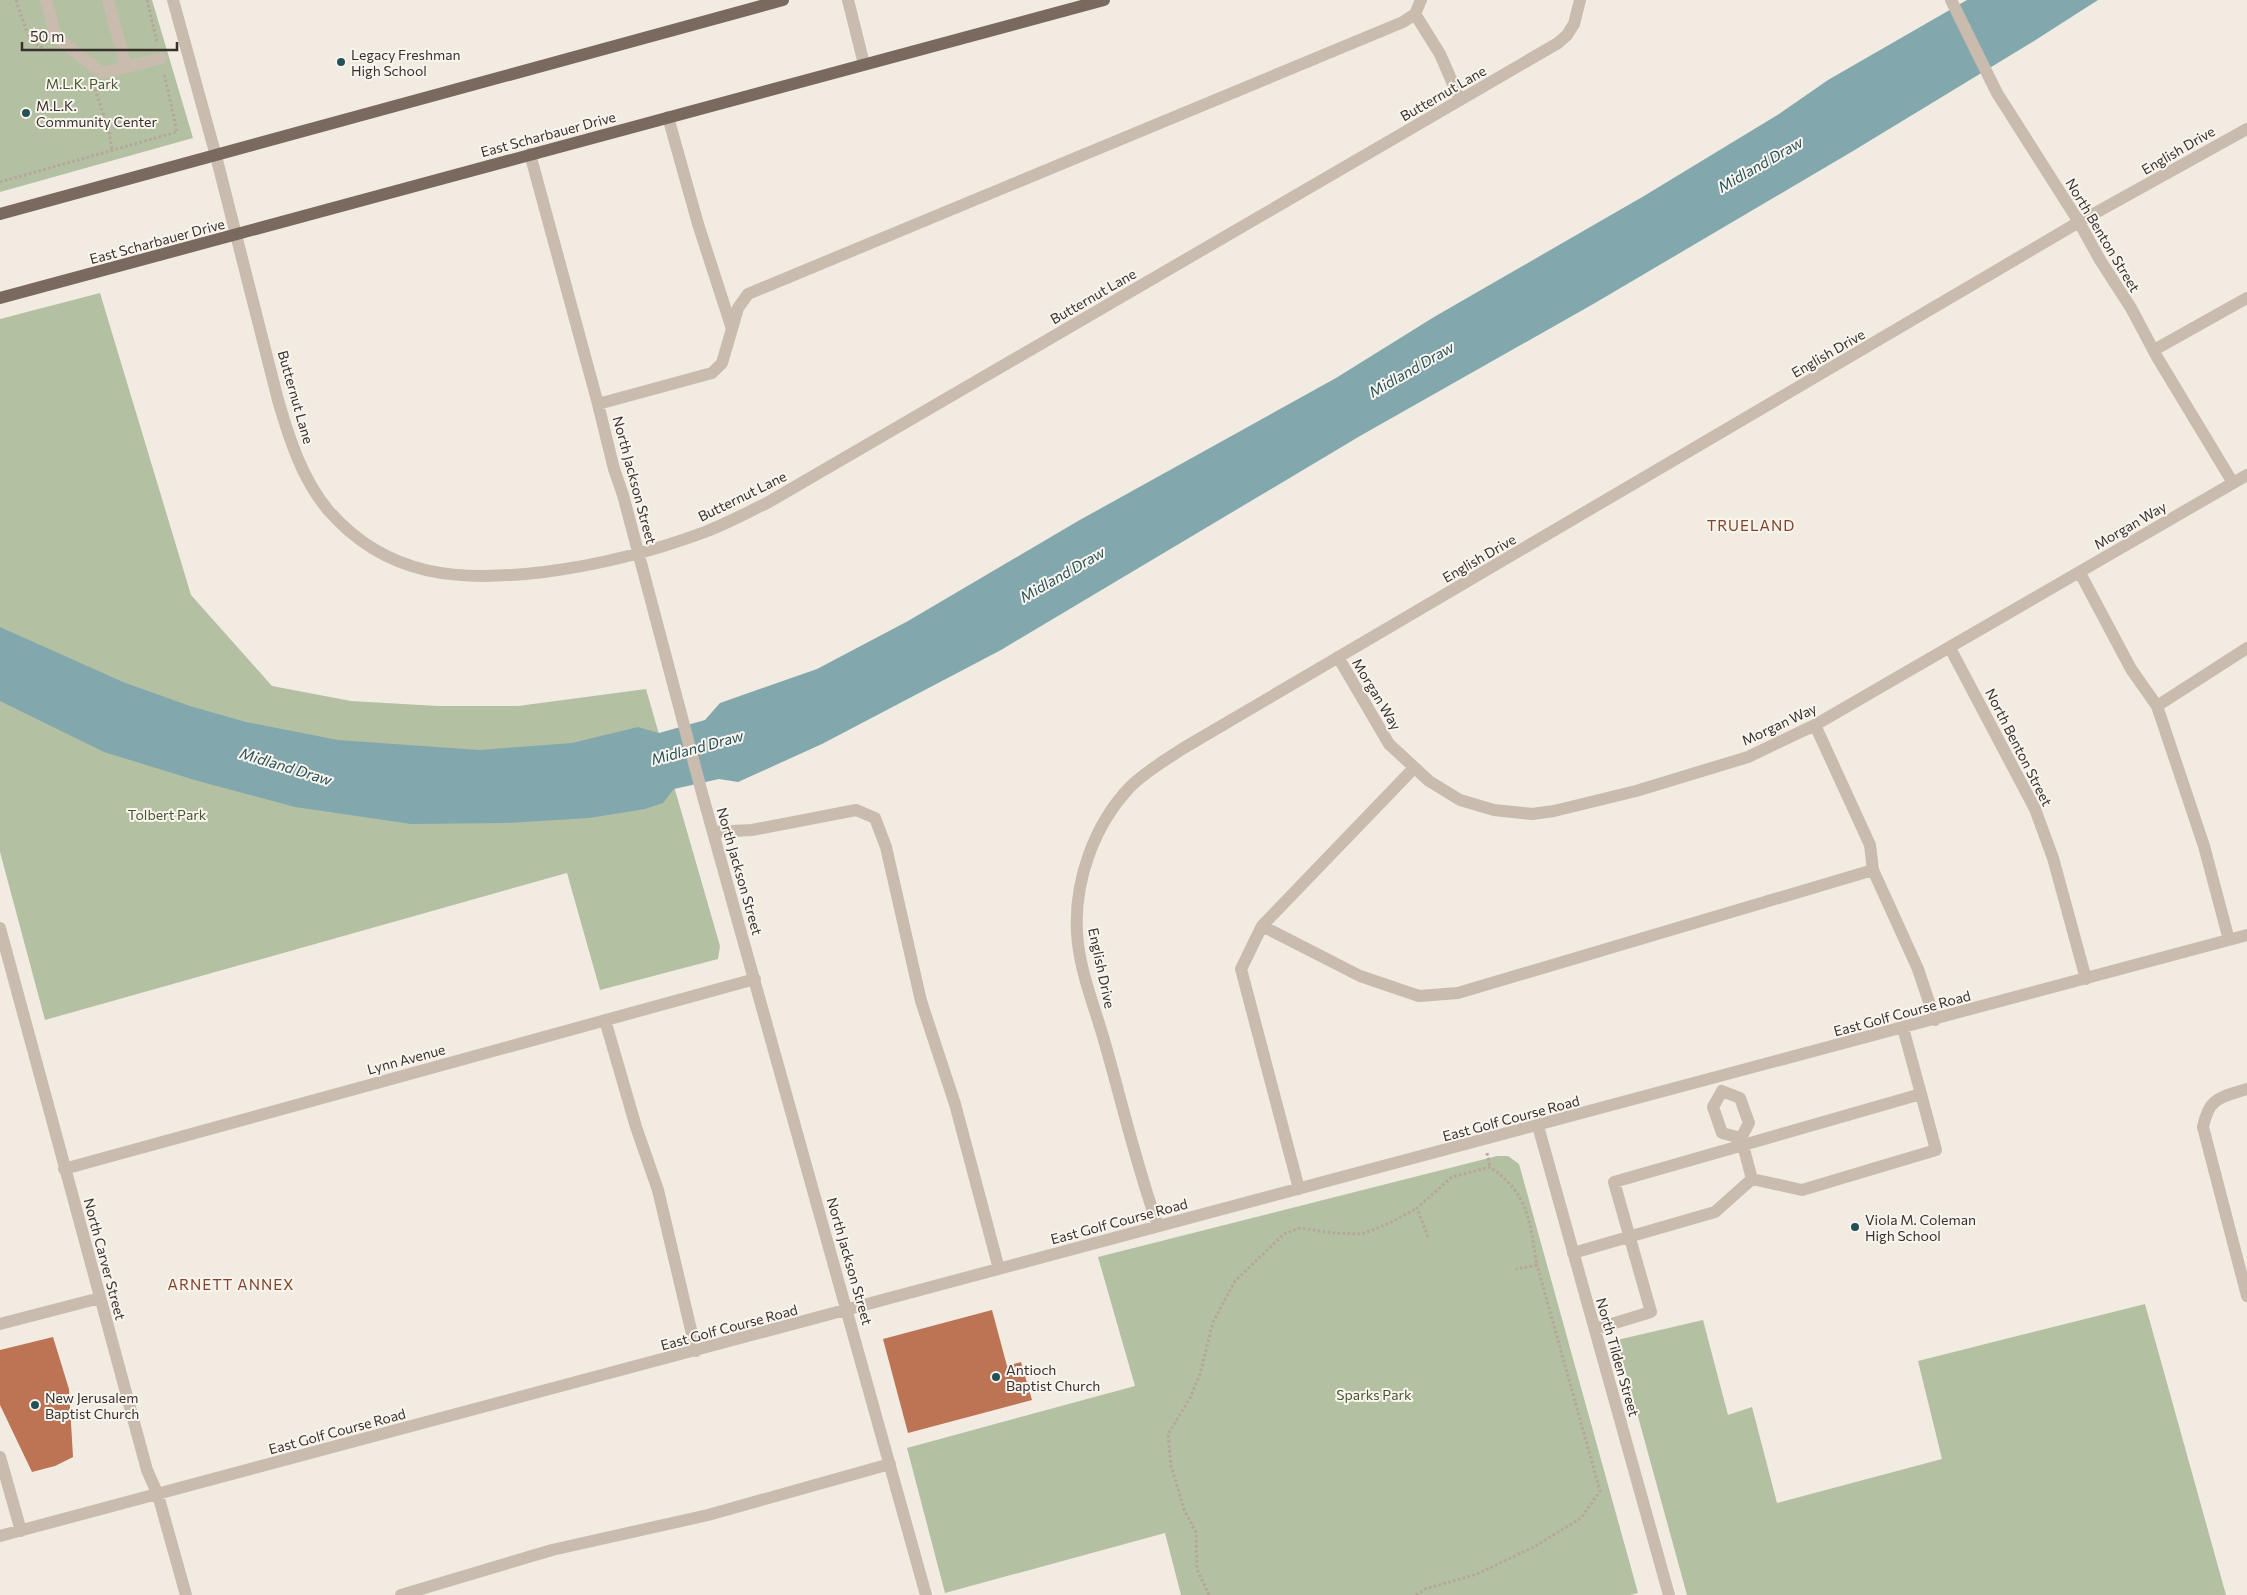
<svg xmlns="http://www.w3.org/2000/svg" width="2247" height="1595" viewBox="0 0 2247 1595" font-family="Commissioner,sans-serif">
	<rect width="100%" height="100%" fill="#f2ebe1"/>
	<path fill="#b4c0a2" d="M0,0H152L193,138L0,192Z
		M100,293L191,595L272,686L351,701L438,706H518L646,689L720,946L718,959L600,990L567,873L45,1020L0,852V319Z
		M1497,1156H1508L1519,1164L1638,1593L1630,1595H1181L1165,1533L945,1593L907,1448L1135,1386L1098,1257Z
		M2145,1304L2226,1595H1687L1617,1340L1703,1320L1728,1415L1752,1407L1777,1503L1942,1459L1918,1361Z"/>
	<path fill="#82a8ad" d="M1967,0H2098L2034,41L1853,151L1595,303L1360,436L1001,650L822,744L738,782L719,779L674,789L663,803L645,809L589,818L506,823L411,824L295,807L198,781L104,752L0,701V627L123,682L190,706L246,722L338,740L479,750L572,743L638,727L659,733L705,720L720,703L817,669L908,621L1078,521L1336,378L1434,317L1644,196L1779,114L1828,80Z"/>
	<path fill="#bc7455" d="M992,1310L1007,1366L1021,1362L1032,1400L908,1433L883,1339Z
		M53,1337L69,1389L73,1457L55,1466L32,1472L0,1405V1350Z"/>
	<g fill="none" stroke-linecap="round" stroke-linejoin="round">
		<path stroke="#b5a698" stroke-width="3" stroke-dasharray="2.5 2.5" stroke-linecap="butt" d="M16,0L30,41L43,48
			M147,0L157,42
			M95,89L109,131L112,150
			M0,182L177,132L164,73
			M1487,1153L1490,1167
			M1428,1237L1417,1208L1452,1177L1490,1167C1530,1195 1529,1221 1537,1265L1516,1269
			M1209,1595L1197,1569L1196,1532L1185,1512L1171,1466L1168,1434L1190,1398L1200,1374L1213,1322L1235,1281L1284,1234L1300,1228L1332,1233L1362,1234L1390,1223L1417,1208
			M1416,1595L1425,1589L1477,1574L1534,1547L1581,1518L1600,1491L1537,1265"/>
		<path stroke="#c9bcae" stroke-width="12" d="M46,0L56,37L102,73L126,67
			M108,0L126,67L161,58
			M173,0L216,156L278,400C289,438 302,479 328,510C387,578 460,582 544,572C598,565 651,552 702,533C724,525 746,513 767,503L1558,43L1567,35L1574,24L1580,0
			M848,0L864,64
			M1951,0L1997,93L2079,222L2100,260L2131,308L2157,357L2233,483
			M1415,14L1440,54L1460,100
			M668,117L698,224L732,329
			M530,154L598,404L614,469L623,495L702,793L926,1595
			M2154,350L2247,298
			M598,404L712,373L722,363L738,308L748,294L1403,22L1415,14L1421,0
			M2080,573L2131,669L2157,706L2204,846L2229,940
			M1950,648L2035,809L2053,858L2086,979
			M1338,657L1389,744L1429,781L1460,800L1494,810L1532,814L1554,811L1636,791L1748,757L1815,725L2247,475
			M2157,706L2247,648
			M713,832L752,830L856,810L875,818L886,847L921,1001L955,1104L999,1269
			M1873,870L1918,969L1935,1020
			M1262,926L1360,976L1419,996L1458,993L1873,870L1870,845L1815,725
			M0,928L147,1470L158,1495L186,1595
			M605,1020L636,1127L658,1190L696,1351
			M1903,1028L1921,1094
			M2247,1089C2221,1097 2209,1097 2203,1127L2247,1296
			M1722,1091L1740,1098L1749,1123L1741,1138L1722,1133L1713,1107Z
			M1538,1126L1669,1595
			M64,1169L755,979
			M1299,1189L1241,969L1262,926L1414,768
			M1158,1226C1136,1165 1122,1102 1104,1040C1094,1005 1079,969 1077,933C1074,881 1094,825 1130,787C1145,772 1164,761 1182,749L2079,222L2247,129
			M1573,1253L1715,1212L1752,1179L1741,1138
			M0,1324L100,1298
			M1595,1329L1651,1312L1614,1182L1921,1094L1936,1150L1802,1190L1752,1179
			M0,1457L21,1531
			M0,1536L2247,935
			M401,1595L552,1550L708,1515L890,1464"/>
		<path stroke="#79695e" stroke-width="12" d="M0,214L783,0
			M0,298L1104,0"/>
	</g>
	<g fill="#245157" stroke="#f9f5ee" stroke-width="2">
		<circle cx="341" cy="62" r="5"/>
		<circle cx="26" cy="113" r="5"/>
		<circle cx="1855" cy="1227" r="5"/>
		<circle cx="996" cy="1377" r="5"/>
		<circle cx="35" cy="1405" r="5"/>
	</g>
	<g text-anchor="middle" dominant-baseline="central" stroke-width="4" stroke-linejoin="round" paint-order="stroke">
		<g font-size="14" fill="#38302c" stroke="#f9f5ee" text-anchor="start">
			<text x="351" y="54">Legacy Freshman<tspan x="351" dy="16">High School</tspan></text>
			<text x="36" y="105">M.L.K.<tspan x="36" dy="16">Community Center</tspan></text>
			<text x="1865" y="1219">Viola M. Coleman<tspan x="1865" dy="16">High School</tspan></text>
			<text x="1006" y="1369">Antioch<tspan x="1006" dy="16">Baptist Church</tspan></text>
			<text x="45" y="1397">New Jerusalem<tspan x="45" dy="16">Baptist Church</tspan></text>
		</g>
		<g font-size="14" fill="#465531" stroke="#f9f5ee">
			<text x="82" y="83">M.L.K. Park</text>
			<text x="167" y="814">Tolbert Park</text>
			<text x="1374" y="1394">Sparks Park</text>
		</g>
		<g font-size="14" fill="#38302c" stroke="#f9f5ee">
			<text transform="translate(1443 93) rotate(-30)">Butternut Lane</text>
			<text transform="translate(548 134) rotate(-15)">East Scharbauer Drive</text>
			<text transform="translate(2178 150) rotate(-30)">English Drive</text>
			<text transform="translate(2103 235) rotate(59)">North Benton Street</text>
			<text transform="translate(157 241) rotate(-15)">East Scharbauer Drive</text>
			<text transform="translate(1093 296) rotate(-30)">Butternut Lane</text>
			<text transform="translate(1828 353) rotate(-30)">English Drive</text>
			<text transform="translate(296 397) rotate(74)">Butternut Lane</text>
			<text transform="translate(635 480) rotate(75)">North Jackson Street</text>
			<text transform="translate(742 496) rotate(-26)">Butternut Lane</text>
			<text transform="translate(2130 525) rotate(-30)">Morgan Way</text>
			<text transform="translate(1479 558) rotate(-30)">English Drive</text>
			<text transform="translate(1377 694) rotate(59)">Morgan Way</text>
			<text transform="translate(1779 724) rotate(-25)">Morgan Way</text>
			<text transform="translate(2019 747) rotate(63)">North Benton Street</text>
			<text transform="translate(740 871) rotate(74)">North Jackson Street</text>
			<text transform="translate(1102 968) rotate(78)">English Drive</text>
			<text transform="translate(1902 1013) rotate(-15)">East Golf Course Road</text>
			<text transform="translate(406 1059) rotate(-15)">Lynn Avenue</text>
			<text transform="translate(1511 1118) rotate(-15)">East Golf Course Road</text>
			<text transform="translate(1119 1221) rotate(-15)">East Golf Course Road</text>
			<text transform="translate(105 1259) rotate(75)">North Carver Street</text>
			<text transform="translate(850 1261) rotate(74)">North Jackson Street</text>
			<text transform="translate(729 1327) rotate(-15)">East Golf Course Road</text>
			<text transform="translate(1618 1357) rotate(74)">North Tilden Street</text>
			<text transform="translate(337 1431) rotate(-15)">East Golf Course Road</text>
		</g>
		<g font-size="15" font-style="italic" fill="#245157" stroke="#f9f5ee">
			<text transform="translate(1760 164) rotate(-30)">Midland Draw</text>
			<text transform="translate(1411 369) rotate(-30)">Midland Draw</text>
			<text transform="translate(1062 574) rotate(-30)">Midland Draw</text>
			<text transform="translate(697 747) rotate(-15)">Midland Draw</text>
			<text transform="translate(286 766) rotate(17)">Midland Draw</text>
		</g>
		<g font-size="15" letter-spacing="1" fill="#81442b" stroke="#f9f5ee">
			<text x="1751" y="525">TRUELAND</text>
			<text x="231" y="1284">ARNETT ANNEX</text>
		</g>
	</g>
	<path d="M22 42v8h155v-8" fill="none" stroke="#38302c" stroke-width="2.5"/>
	<text x="30" y="42" font-size="15" fill="#38302c" stroke="#f9f5ee" stroke-width="4" paint-order="stroke">50 m</text>
</svg>
